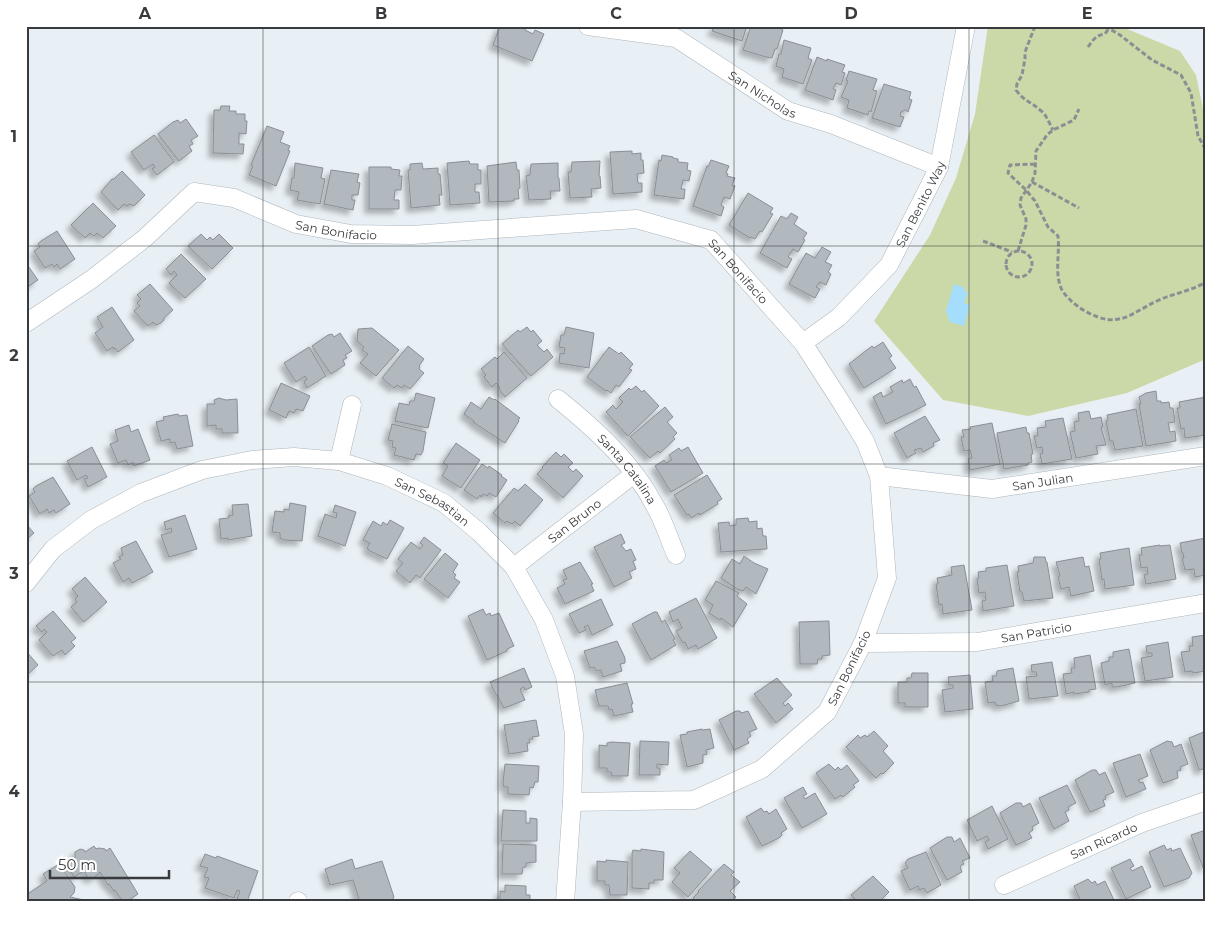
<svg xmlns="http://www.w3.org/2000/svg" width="1232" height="928" viewBox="0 0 1232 928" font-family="Montserrat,sans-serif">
	<defs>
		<filter id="shadow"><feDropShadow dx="-4.5" dy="4.5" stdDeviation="2.5" flood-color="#0004"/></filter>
	</defs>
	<rect width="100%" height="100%" fill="#e8f0f5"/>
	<path fill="#cbd9a9" d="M988,26H1120L1180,51L1196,75L1206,123V359L1127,393L1028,416L943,400L874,321L930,235L956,178L975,114Z"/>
	<path fill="#a4defc" d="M954,284L965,288L964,291L968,292L964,303L970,305L964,326L950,322L946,311Z"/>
	<path fill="#b1b8be" stroke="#898f95" filter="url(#shadow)" d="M500,26H526L525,30L533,34L535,30L544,34L532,61L493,45Z
		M714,26H747L742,41L712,31Z
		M751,26H782L781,29L783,30L777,49H775L772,58L766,57L743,50Z
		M784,40L811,48L808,58L812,60L803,84L782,77L784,69L776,66L779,54H781Z
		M817,57L827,61V59L845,65L842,72L845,73L841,85L836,83L833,89L836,90L833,100L805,90Z
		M849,71L877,79L873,90L877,91L871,112L869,111L868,115L847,108L849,100L841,97L848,81L846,80Z
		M884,84L911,92L909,99L912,100L908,112L905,110L901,112L900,116L904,117L900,127L872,118Z
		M221,106H230L229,111H236V114H245V121H247L246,134L239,133V144H244L243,154L213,153L214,110H220Z
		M186,119L198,136L191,140L193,144L189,146L192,151L179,161L158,134L173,122L178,120L180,123Z
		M267,126L284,132L280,142L290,146L288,150L290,151L276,186L249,175L253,166L251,165Z
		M154,135L174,162L157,175L152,169L155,167L153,164L144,170L131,152Z
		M632,151V154L641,153V160H643L644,173L637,174L638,183H642V192L613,194L610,152Z
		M662,155L673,157V158L678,159V162L688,163L687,170L691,171L689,181L683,180L681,189H685L684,199L654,195L659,160L661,161Z
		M711,160L729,166L726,173L728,174L727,176L735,178L732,185L735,186L730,199L724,197L721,205L724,207L721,216L693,206L707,166L708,167Z
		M469,161L470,164H478V170H481V184H475V192H479L480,203L450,205L447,163Z
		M600,161L599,176H600L601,188L591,189L592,197L570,198L568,172H571L572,162Z
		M516,162L517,170H519L520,188L518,189L519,199H514V201L489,202L487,166Z
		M295,163L323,168L321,178L325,179L320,204L297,200L299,192L290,190L292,178H294Z
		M422,163L423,169L438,168V174H440L442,195H439L440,205L411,208L408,170H410V164Z
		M558,163V178H559L560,191H550L551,199L529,200L526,176L530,175L531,164Z
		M369,167H391V169L400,170L399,176H402L401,190H395L394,200H399V209H369Z
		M331,170L359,174L357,182L360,183L358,195H352V200H355L353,210L324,204Z
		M122,171L145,195L134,206L129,204L127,206L124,204L118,210L101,192L112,179H114Z
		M748,193L773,208L770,213L773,214L762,232L760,231L755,239L751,237L750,238L729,225Z
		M93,203L116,226L103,238L97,233L94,236L90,233L85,238L71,225Z
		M791,213L798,217L794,224L807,233L803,239L805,240L798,252L793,249L788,257L792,259L787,268L760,253L781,216L787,219Z
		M57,231L75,259L60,269L57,264L54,267L52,264L45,268L34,251L40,247L38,244L41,241Z
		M201,234L207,240L210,237L213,240L219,234L233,248L212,269L188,246Z
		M822,247L831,252L825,262L832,265L828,272L831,274L826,285L820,282L818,284L816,287L820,289L815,298L789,284L806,253L815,258Z
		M181,254L206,279L185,298L169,283L177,275L174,271L171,275L166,269Z
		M26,263L38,280L26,288Z
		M150,284L173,310L164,318V320L161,323L156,325L153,322L148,326L134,311L140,306L137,303L141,299L137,295Z
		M112,307L134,340L118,352L115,348L114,349L113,347L107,351L95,333L103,327L97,317Z
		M527,327L531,332L533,330L542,341L537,345L544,352L547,349L553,357L531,376L502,344L518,330L520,332Z
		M566,327L594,333L589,368L559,363L560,353L564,354L565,348L559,347L561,335H564Z
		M372,328L399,350L376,376L360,363L368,354L362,350L364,347L357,341L358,329Z
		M340,333L352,351L345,355L347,358L343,360L345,365L331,374L312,346L328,335L332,334L334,337Z
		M883,342L892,356L889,358L896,368L864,388L849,364L872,346L874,348Z
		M408,346L424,359L419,366L420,367L419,369L424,373L410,389L404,385L402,388L397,385L394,388L382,378Z
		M309,347L326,376L307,388L304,382L307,379L305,376L296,382L284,363Z
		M609,347L619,354L621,352L633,364L629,369L632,370L619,387L616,385L611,393L607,390L606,391L587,377Z
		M504,352L527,378L505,397L499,389L500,388L496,383L492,387L484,377L486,375L481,369L495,357L497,359Z
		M910,379L914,387L916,386L926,405L886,424L873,397L881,392L883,397L893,392L890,387L902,380L903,383Z
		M281,383L310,396L303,411L296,409L294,413L289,411L286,418L269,410Z
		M636,386L642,392L644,390L659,406L628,436L606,412L613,405L616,409L623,402L619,398L629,388L631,390Z
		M1156,391L1157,401H1161V403L1169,402L1170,408H1173L1175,422L1168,423L1170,432L1175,431L1176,441L1146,446L1139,404H1141L1139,397L1146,393Z
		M416,393L435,398L428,428L395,421L399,403L409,405L410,401H414Z
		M489,397L494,400L495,399L520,418L518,420L519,421L505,443L473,422L474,421L464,414L471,402L481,409Z
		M1206,397V435L1185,438L1184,428L1181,429L1177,408H1180L1179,402Z
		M219,398L226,400L237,399L238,433H222V429H216V425L207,426V404H215L214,400Z
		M665,407L673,417L667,422L677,433L673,437L675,439L660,453L658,451L650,458L630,437Z
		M1136,409L1143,446L1115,450L1113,441H1110L1106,421L1108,420L1107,415Z
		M1089,411L1091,419L1101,417L1103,427H1101L1106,445L1096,446L1098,454L1076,458L1070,432L1075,431L1074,422L1079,421L1078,413Z
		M178,414L179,416L187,415L193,446L177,449L175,442L170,443V439L161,441L156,422L164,420L163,417Z
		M925,416L940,440L933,443L934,446L923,452L921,448L914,450L916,453L907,458L894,433Z
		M1063,418L1072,459L1042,464L1040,454L1043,453L1042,447L1037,448L1034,436H1038L1037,428L1046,427L1045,421Z
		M992,423L1000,464L970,470L968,459L972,458L970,450L964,451L961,437H964L962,430L971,429L970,427Z
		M392,424L426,432L423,451L421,455L416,454L414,460L394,455L396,448L392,447L393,441L388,440Z
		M129,425L131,432L138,429L150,460L134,466L133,462L128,465L126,460L118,463L110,444L118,441L115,430Z
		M1026,427L1027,433H1029L1033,454H1031L1032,462L1028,463V465L1004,469L997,433Z
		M456,443L480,460L461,488L442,476L448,466L443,463Z
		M92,447L107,477L88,487L84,479L88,478L86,475L77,480L67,461Z
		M688,447L703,473L671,492L655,466L664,460L666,463L672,460L669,455L679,448L681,451Z
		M556,452L561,457L564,454L573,463L568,467L573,472L576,469L583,476L563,498L537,474L543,468L542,467Z
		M482,464L488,468L489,466L502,475L501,476L507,480L496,497L489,493L487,496L483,494L481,497L480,495L477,499L464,490Z
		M707,475L722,499L717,502L718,504L700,515L699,513L691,518L689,514L687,515L674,495Z
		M53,477L70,504L56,513L54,510L49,513L47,509L40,514L29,496L35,492L33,489L36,486Z
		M525,484L543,500L520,526L515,521L512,524L507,521L505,523L493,513L514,488L518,491Z
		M290,503L306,506L302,541L284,540L280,538V533L272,532L275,511L284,512V509L289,510Z
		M248,504L252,536L228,540V538L221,539L219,519L229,518L228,516L233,515L232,505Z
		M335,505L356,512L345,546L318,536L325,514L336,518L337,513L333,512Z
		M185,515L197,549L169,557L161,535L172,532L171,528L166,530L164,522Z
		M748,518L749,522L757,521V529L762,528L763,536H766L767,549L721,552L718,523L729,522L730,526L736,525V519Z
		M390,520L404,528L387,559L370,551L367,548L370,543L363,540L373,521L381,526L383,522L387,525Z
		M26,524L34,533L26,540Z
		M621,534L625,543L621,545L626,551L631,549L636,560L633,561L636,569L629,572L632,578L614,587L594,547Z
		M424,537L441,550L420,578L416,575L410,583L396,571L403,563L398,559L411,542L420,549L423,545L420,543Z
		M1206,538V575L1195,577L1194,569L1185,570L1182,558H1184L1183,553H1182L1180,543Z
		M136,541L153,572L132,583L129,578L123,582L113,563L121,559L119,557L123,555L121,548Z
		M1160,545V546L1170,545L1176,579L1146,584L1144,575L1148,574L1147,567L1141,568L1139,555H1142L1141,548Z
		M1129,548L1134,585L1105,589L1104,579L1102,580L1099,559H1101L1100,553Z
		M445,553L458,564L453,572L456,575L454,578L460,582L448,598L424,579Z
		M744,556L754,563L768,569L756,594L746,587L743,591L737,589L721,578L732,559L740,564Z
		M1034,557H1045L1046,562H1047L1053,598L1024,601L1022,592H1020L1017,572H1019L1018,566L1033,563Z
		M1083,557L1085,567L1089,566L1094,591L1071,596L1069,587L1061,589L1058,577L1060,576L1056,562Z
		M580,562L593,584H591L594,591L565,604L557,588L565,584L563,580L567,579L563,570Z
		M964,565L972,610L943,614L942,604L939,605L936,584H938L937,578L952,575L951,567Z
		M1007,565L1014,606L983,611L982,601L986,600L985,592L979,593L977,579L979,578L978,572L986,571V568Z
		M85,577L107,602L84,622L71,607L77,602L75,599L78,596L72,589Z
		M716,581L739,593L737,596L747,604L733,627L721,618L720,620L709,613L713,605L705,600Z
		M696,598L717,638L698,649L696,645L688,649L685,642L683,643L676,631L682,628L678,619L673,622L669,612Z
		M601,599L613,625L592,635L588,625L584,627L586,630L579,633L569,614Z
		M483,609L486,615L490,613L491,616L499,613L514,646L507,649V651L487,660L468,616Z
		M53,611L76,638L71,642L75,646L65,655L62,650L53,656L39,640L47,632L44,629L42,632L36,626Z
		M654,612H657L662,622L665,620L675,639L673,640L676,645L651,660L632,624Z
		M829,621L830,655L822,656V659H818L817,664H800L799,622Z
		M1206,635V671L1193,673L1192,671L1185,672L1181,652L1190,651L1189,646H1193L1192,637Z
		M617,641L625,658V663L620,664L622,671L603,677L601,670L597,671L594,667L590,668L584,651Z
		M1168,642L1173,677L1145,681L1141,658L1152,656V653H1147L1146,646Z
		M1129,649L1135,683L1117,687H1112V683L1105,685L1101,663L1109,661V657H1113V652Z
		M26,651L38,665L26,676Z
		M1090,655L1096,689L1089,690V692L1074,694V692L1066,694L1063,674L1072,673L1071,668H1075L1074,658Z
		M1052,662L1058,696L1029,699L1026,677L1037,676L1036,672H1032L1031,665Z
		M524,668L532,687L525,690L524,687L520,689L525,700L504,708L497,695H496L490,682Z
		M1013,668L1019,701L1001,706L996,705L995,702L988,703L985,682L993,681L992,676H996L997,671Z
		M912,673H928V707H905V703H898V682H907V678H911Z
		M970,675L973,709L945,712L942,690L953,688V685H949L948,677Z
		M777,678L792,695L783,703L785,706L788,703L793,709L776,723L754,694Z
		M627,683L633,704H631L633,712L614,716L612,709L609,710L608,706H599L595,690Z
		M736,711H740L741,713L748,711L757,729L749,732L751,736L747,739L749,743L734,750L719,720Z
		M536,720L539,736L532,737L533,739H529L530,743H527L528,751L509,754L504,725Z
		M702,729V730L710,729L714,748L706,750L707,754L703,755V763L687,767L680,735L687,734V732Z
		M874,731L888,746L883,751L894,763L883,774L881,773L876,778L846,747L858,735L860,738L865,735L867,737Z
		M1206,731V768L1199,770L1189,738Z
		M640,741L669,742L668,765L657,764V768H660V775H639Z
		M1167,741L1172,742L1174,747L1181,744L1188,764L1180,767L1181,770L1177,771L1178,778L1163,783L1150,750Z
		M611,742L630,743L628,776H612L611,772H607V768H599V745L607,746V743Z
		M1140,754L1148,776L1138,780L1140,783L1143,782L1146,789L1126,797L1113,763Z
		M505,764L539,766L538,782H535L533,788L530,787L529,795L508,794V787H504L503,783Z
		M829,764L835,770L838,767L841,770L847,765L859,781L853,785L855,787L843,797L841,795L835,799L816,773Z
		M1092,770H1096L1099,775L1105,772L1114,792L1105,796L1106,799L1103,800L1105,806L1090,812L1075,780Z
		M1067,785L1076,803L1068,807L1069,810L1065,812L1069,821L1054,829L1039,798Z
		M803,787L807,794L803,796L805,799L815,793L827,814L802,828L784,798Z
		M1016,803H1021L1023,807L1030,803L1039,823L1032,827L1033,830L1029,833L1032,838L1016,845L1000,813Z
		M992,806L1008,839L988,849L985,842L989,840L987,836L977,841L967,820Z
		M761,808L764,812L767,811L769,814L776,809L787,829L781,833L782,835L779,838L762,846L746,817Z
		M503,810L526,811V823H530V818L537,819V841H501Z
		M1206,830V867L1203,868L1191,835Z
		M947,837H952L954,842L960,838L970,858L962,861L964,864L960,866L962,872L947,880L930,848Z
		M503,844L536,845V862L526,863V867H523L522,874H502Z
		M1164,845L1167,850L1171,848L1172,851L1180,848L1192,873L1189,878L1164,887L1149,852Z
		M94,846L96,849L99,848L105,849L106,851L110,848L138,894L126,902H123L115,890L114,891L109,884L108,885L100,872L94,878H88L84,871L74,877L66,864L75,858V852L80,849L84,850L85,852Z
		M641,849L664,852L663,880H654V883H649V889L632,888V853L633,850L641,851Z
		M690,851L712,870L688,897L672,882L680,873L674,868Z
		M926,852L941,885L927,893L924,888L919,890L918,886L910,890L901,871L908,868L905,863L908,859Z
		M205,854L216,858L217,856L258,871L247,902L237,899L240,891L237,890L234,898L205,888L209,878L204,877L208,868L200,866Z
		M352,859L355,869L382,861L394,897L393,898L394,902H360L353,880L330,885L325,869Z
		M1130,859L1134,866L1130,868L1132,871L1142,866L1151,887L1126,899L1111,868Z
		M606,860L628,862L627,895H610L609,885H605V881H597V861L606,862Z
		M59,864L75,887L74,893L70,897L84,900L83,902H26L29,893L47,881L43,874Z
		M724,864L734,872L731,875L740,882L730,891L736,897L732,902H697L693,898L699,892L698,891Z
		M873,876L889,892L881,900L883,902H858L851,895Z
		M1088,879L1092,883L1095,881L1097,885L1105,881L1114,900L1081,902L1074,886Z
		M505,885L526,886V895H530V900L535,902H500V891L505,892Z"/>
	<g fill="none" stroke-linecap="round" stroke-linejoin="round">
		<defs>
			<g id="street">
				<path id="s1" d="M588,26L676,38L788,111L831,124L939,167"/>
				<path id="s2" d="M26,323L92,279L145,238L194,192L234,198L296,224L351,234L412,235L636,219L711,240L803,343L841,402L865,441L879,476L887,578L863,643L827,712L762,769L694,800L572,802"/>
				<path id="s3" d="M803,343L839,317L889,265L939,167L966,26"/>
				<path id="s4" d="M558,399C595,429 633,463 655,506C664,521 669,539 676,555"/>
				<path d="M339,461L352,405"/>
				<path id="s5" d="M879,476L992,489L1206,456"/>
				<path id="s6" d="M514,567L634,474"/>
				<path id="s7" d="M26,583L53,549L91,520L141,493L202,470L252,460L294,457L339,461L387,476L444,503L479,532L514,567L544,620L565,676L574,734L572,802L565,902"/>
				<path id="s8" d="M863,643L977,642L1206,603"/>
				<path id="s9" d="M1004,885L1142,823L1206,801"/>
				<path d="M298,901V902"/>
			</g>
		</defs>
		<use href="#street" stroke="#afb6bc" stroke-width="19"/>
		<path stroke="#8b8f93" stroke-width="3" stroke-dasharray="5 2.5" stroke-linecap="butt" d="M1035,26L1025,52V59L1022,75L1017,84L1016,90C1023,100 1031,102 1040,110C1047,115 1049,123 1053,130
			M1105,26L1120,35L1152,60L1181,75L1191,93L1198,136L1206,150
			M1088,47C1093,40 1096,35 1105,34L1109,28
			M1035,164L1010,165L1008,173L1026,190L1035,201L1048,227L1058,236C1060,254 1054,274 1062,290C1067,298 1076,306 1085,311C1119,330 1129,314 1159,300C1175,293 1191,291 1206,282
			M1032,182L1079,208
			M983,241L1012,252
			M1018,251L1026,225V219L1020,205L1021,198L1032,182L1035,173L1036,151L1047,135L1053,130L1074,120L1079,109
			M1006 264a13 13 0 1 1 26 0a13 13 0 1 1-26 0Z"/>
		<use href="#street" stroke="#fff" stroke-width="18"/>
	</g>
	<path fill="none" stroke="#383a3d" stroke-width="1" stroke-opacity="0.55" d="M263,26V902M498,26V902M734,26V902M969,26V902M26,246H1206M26,464H1206M26,682H1206"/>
	<g text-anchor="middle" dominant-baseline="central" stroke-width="5" stroke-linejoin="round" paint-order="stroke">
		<g font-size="12" fill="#383a3d" stroke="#fff">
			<text stroke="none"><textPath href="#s1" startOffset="192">San Nicholas</textPath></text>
			<text stroke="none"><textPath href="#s3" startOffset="185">San Benito Way</textPath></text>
			<text stroke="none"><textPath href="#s2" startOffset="362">San Bonifacio</textPath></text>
			<text stroke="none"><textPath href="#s2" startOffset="782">San Bonifacio</textPath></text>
			<text stroke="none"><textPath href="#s4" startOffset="99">Santa Catalina</textPath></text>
			<text stroke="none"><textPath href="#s5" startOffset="165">San Julian</textPath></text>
			<text stroke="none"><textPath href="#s7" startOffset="454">San Sebastian</textPath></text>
			<text stroke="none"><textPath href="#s6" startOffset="76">San Bruno</textPath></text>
			<text stroke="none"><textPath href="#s8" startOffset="174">San Patricio</textPath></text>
			<text transform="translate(849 668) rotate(-64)">San Bonifacio</text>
			<text stroke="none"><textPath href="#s9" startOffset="109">San Ricardo</textPath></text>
		</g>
	</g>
	<rect width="1232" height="928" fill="none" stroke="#ffffff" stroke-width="55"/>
	<path d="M50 870v8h119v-8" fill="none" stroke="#383a3d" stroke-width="2.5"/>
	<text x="58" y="870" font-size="15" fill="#383a3d" stroke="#ffffff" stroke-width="4" paint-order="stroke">50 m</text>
	<rect x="28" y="28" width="1176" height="872" fill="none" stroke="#383a3d" stroke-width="2"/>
	<g font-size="16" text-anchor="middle" font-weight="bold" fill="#383a3d">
		<text x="145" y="19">A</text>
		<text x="381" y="19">B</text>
		<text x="616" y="19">C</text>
		<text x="851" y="19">D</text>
		<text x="1087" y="19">E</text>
		<text x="14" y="142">1</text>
		<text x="14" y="361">2</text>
		<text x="14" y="579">3</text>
		<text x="14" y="797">4</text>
	</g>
</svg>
